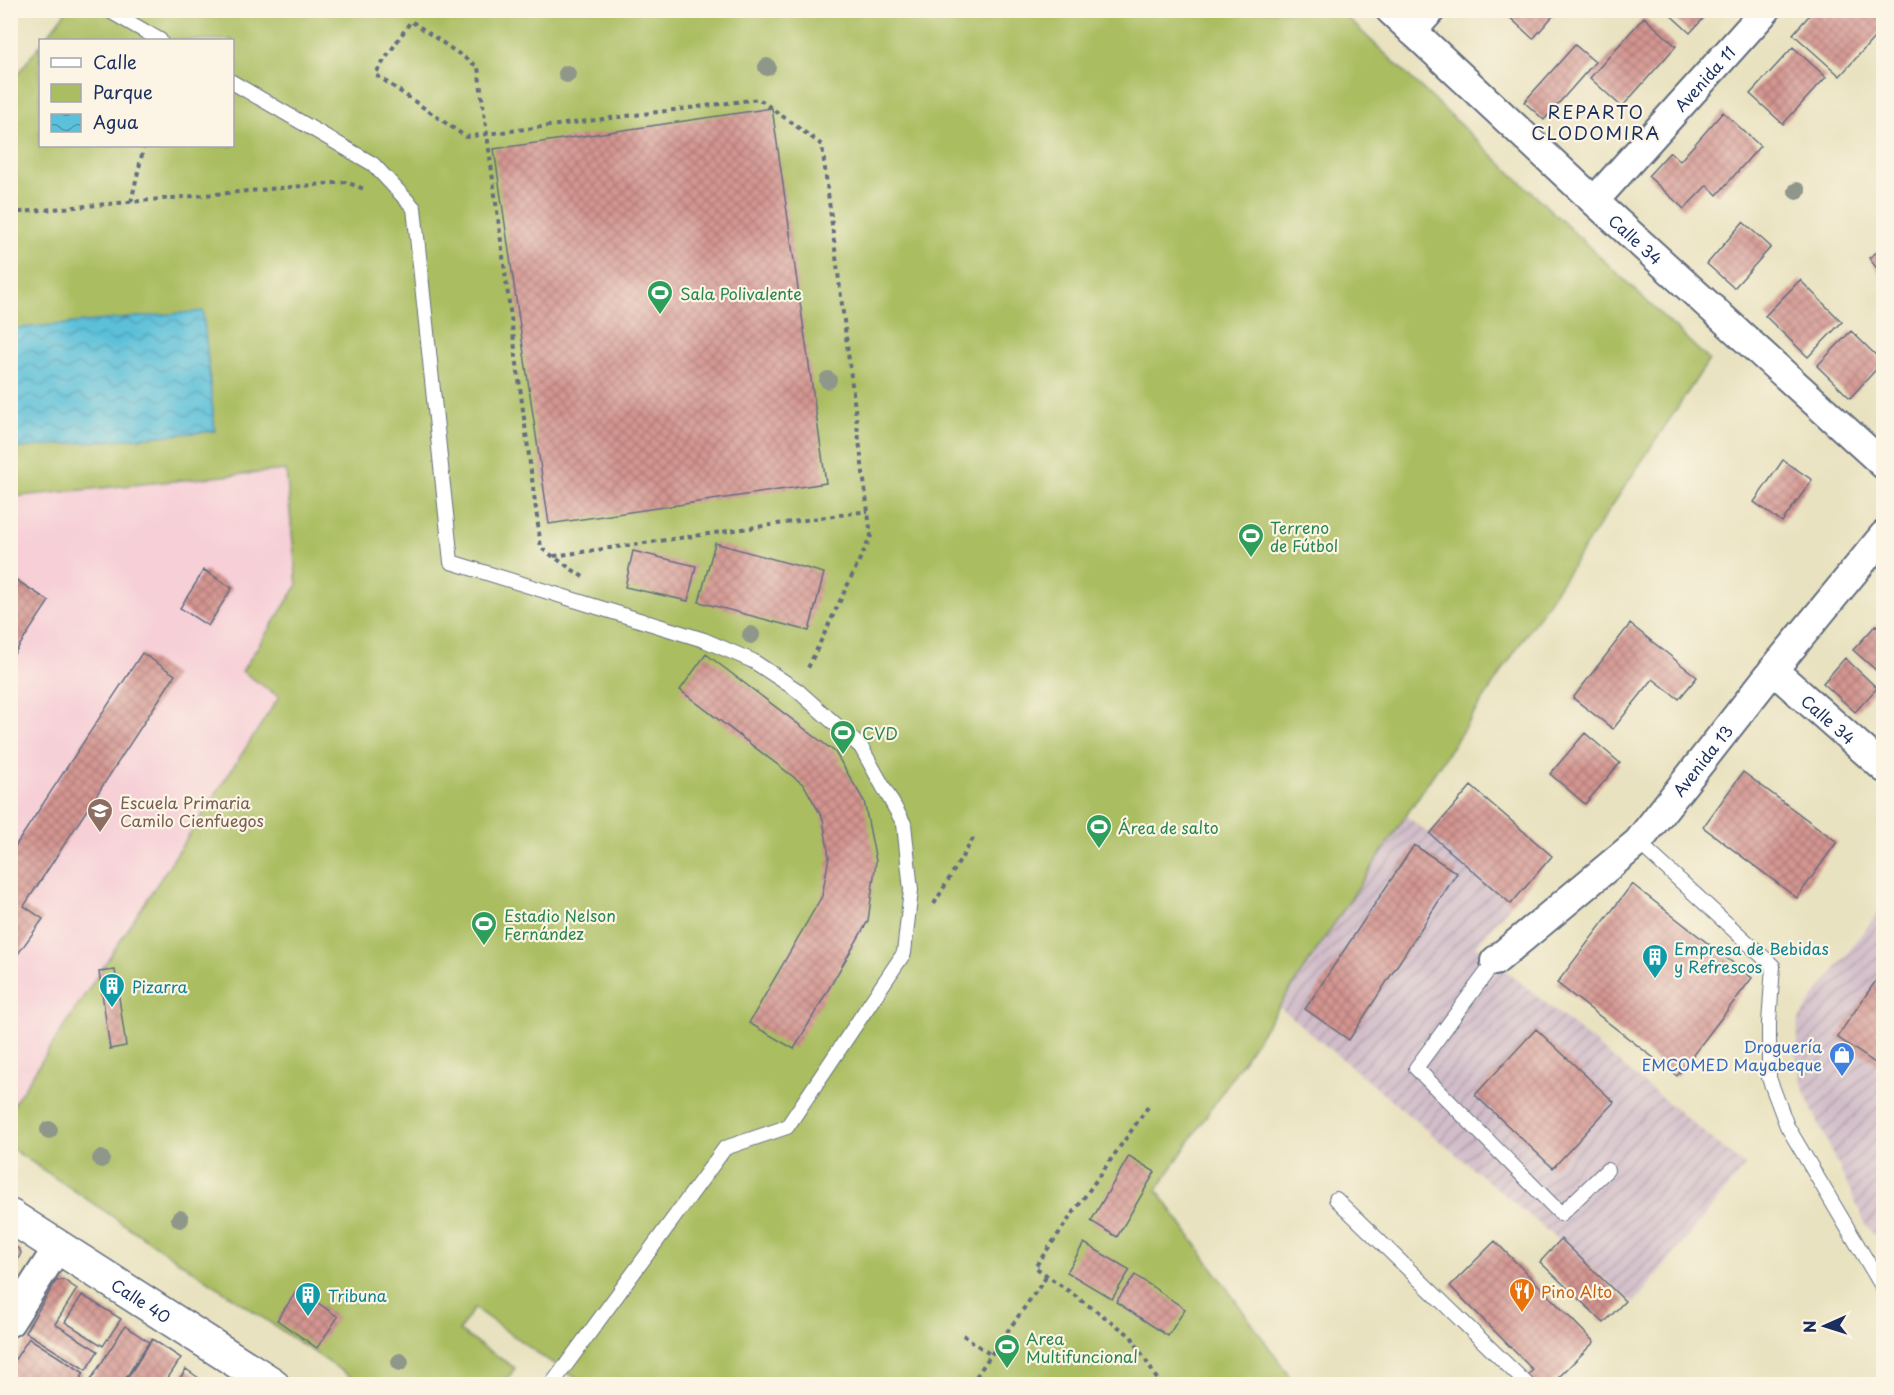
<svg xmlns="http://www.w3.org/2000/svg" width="1894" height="1395" viewBox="0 0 1894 1395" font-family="'Playpen Sans',sans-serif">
	<defs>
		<pattern id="industrial-furrows" width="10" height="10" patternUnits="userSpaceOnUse" patternTransform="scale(1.5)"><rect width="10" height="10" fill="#d1bdc9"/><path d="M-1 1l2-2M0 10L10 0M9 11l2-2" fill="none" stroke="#a99aa6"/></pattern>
		<pattern id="water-waves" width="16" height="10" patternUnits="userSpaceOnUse" patternTransform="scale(1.5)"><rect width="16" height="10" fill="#5bc0d9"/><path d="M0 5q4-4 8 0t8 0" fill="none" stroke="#4a9cb3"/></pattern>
		<pattern id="building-cross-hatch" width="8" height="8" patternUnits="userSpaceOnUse" patternTransform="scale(1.5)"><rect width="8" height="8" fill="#d49590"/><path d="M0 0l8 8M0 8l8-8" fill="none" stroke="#ab7a79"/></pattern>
	</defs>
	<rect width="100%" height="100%" fill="#fcf5e5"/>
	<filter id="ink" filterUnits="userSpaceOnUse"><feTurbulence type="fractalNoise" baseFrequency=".0167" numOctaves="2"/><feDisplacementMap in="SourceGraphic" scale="12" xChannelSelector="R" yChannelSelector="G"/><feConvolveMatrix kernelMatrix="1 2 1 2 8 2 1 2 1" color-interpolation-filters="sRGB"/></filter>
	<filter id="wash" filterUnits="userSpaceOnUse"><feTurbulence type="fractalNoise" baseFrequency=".008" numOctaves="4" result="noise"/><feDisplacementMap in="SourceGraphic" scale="24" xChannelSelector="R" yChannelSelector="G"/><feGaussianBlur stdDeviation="1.35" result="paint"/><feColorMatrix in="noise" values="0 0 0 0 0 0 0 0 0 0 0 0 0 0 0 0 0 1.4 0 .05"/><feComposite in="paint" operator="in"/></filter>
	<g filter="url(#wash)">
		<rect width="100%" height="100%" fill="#e9e2c0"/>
		<path fill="#f6cfd7" d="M286,470L297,586L242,671L280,696L11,1108V497Z"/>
		<path fill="url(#industrial-furrows)" d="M1406,816L1430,834L1511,904L1476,946L1745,1166L1634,1303L1279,1007Z
			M1883,906V1247L1866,1225L1805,1094L1796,1061L1798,1021L1819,991Z"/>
		<path fill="#aabd61" stroke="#627660" stroke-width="1.5" d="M67,10H419L423,13L425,10L1340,11L1709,360L1157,1190L1295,1384H585L543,1357L474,1308L459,1331L515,1368L504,1384H361L11,1148V1108L279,697L242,671L297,586L286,470L11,497L10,84L40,45V146H232V40H44Z"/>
		<path fill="url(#water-waves)" stroke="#3b789c" stroke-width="1.5" d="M203,311L215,431L11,449V329Z"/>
		<g id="blocks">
			<path fill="url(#building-cross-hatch)" d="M1502,10H1558L1533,39Z
				M1665,10H1711L1690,33Z
				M1814,10H1878L1884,16V27L1840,76L1793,34Z
				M1644,17L1676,46L1622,107L1590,78Z
				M1575,45L1595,62L1544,120L1524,102Z
				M1793,47L1826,77L1783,124L1750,94Z
				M772,108L826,483L549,524L494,149Z
				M1723,112L1760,146L1717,195L1707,185L1684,209L1648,176L1670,152L1680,161Z
				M1743,222L1771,247L1734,288L1707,264Z
				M1884,247V278L1869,258Z
				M1800,280L1842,322L1808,357L1765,316Z
				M1851,331L1883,362L1850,398L1817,366Z
				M1783,460L1812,480L1782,522L1754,502Z
				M715,543L824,573L809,631L699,602Z
				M633,551L696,566L688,601L625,587Z
				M204,570L232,588L208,626L180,608Z
				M10,576L49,601L10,660Z
				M1630,624L1697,677L1679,699L1653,679L1613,729L1573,698Z
				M1876,625L1884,632V677L1853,650Z
				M142,653L175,675L24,906L43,919L10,965V854Z
				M706,654L835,752L864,801L876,861L868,921L794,1049L749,1023L822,896L829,857L823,819L804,785L680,690Z
				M1845,658L1877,688L1855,712L1823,683Z
				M1585,733L1620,763L1585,804L1550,774Z
				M1743,772L1837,842L1797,898L1703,827Z
				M1471,786L1552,856L1511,904L1430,834Z
				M1414,845L1457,873L1349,1040L1305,1009Z
				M1632,884L1752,978L1677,1076L1557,983Z
				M1884,969V1069L1837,1037Z
				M115,970L126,1046L110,1049L99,972Z
				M1536,1029L1614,1102L1553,1168L1475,1095Z
				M1129,1156L1155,1172L1117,1237L1091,1221Z
				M1561,1239L1625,1301L1604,1323L1540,1262Z
				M1495,1241L1594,1342L1552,1384H1519L1533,1370L1450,1286Z
				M10,1243L20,1250L21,1253L14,1268L10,1266Z
				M1084,1243L1130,1270L1112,1299L1067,1272Z
				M1135,1275L1185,1309L1168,1336L1116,1302Z
				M64,1280L77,1289L55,1324L98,1351L86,1370L25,1332L56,1281Z
				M298,1289L338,1317L317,1348L277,1320Z
				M82,1295L121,1319L103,1346L65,1322Z
				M125,1326L149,1342L122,1384H88Z
				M29,1338L84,1373L77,1384H23L10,1377V1367Z
				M152,1339L181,1358L164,1384H124Z
				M186,1369L206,1383L205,1384H176Z"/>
		</g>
	</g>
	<g filter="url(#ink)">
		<use href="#blocks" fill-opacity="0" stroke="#636e80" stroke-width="1.5"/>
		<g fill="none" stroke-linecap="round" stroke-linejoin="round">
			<defs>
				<path id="service" d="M108,10L160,40
					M232,82L373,164L414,208L451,562L704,640L753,661L797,690L861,747L904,824L911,890L904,953L787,1127L725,1148L552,1384
					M1638,842L1773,966L1769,1023V1078L1787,1126L1883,1288
					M1495,961L1416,1068L1561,1214L1607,1170
					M1336,1199L1527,1384"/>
				<g id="minor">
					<path id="s1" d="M1390,10L1594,201L1884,465"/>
					<path d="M1412,31L1431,10"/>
					<path id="s2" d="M1594,201L1766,10"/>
					<path id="s3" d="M1773,670L1884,768"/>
					<path id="s4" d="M1495,961L1638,842L1773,670L1884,535"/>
					<path d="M10,1322L58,1247"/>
				</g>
				<g id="secondary">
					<path id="s5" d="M10,1216L272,1384"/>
				</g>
			</defs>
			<use href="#service" stroke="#636e80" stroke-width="16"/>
			<use href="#minor" stroke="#636e80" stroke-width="32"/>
			<use href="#secondary" stroke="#636e80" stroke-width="36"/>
			<path stroke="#636e80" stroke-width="4" stroke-dasharray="4.5 4.5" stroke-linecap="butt" d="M131,202L144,146
				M10,213L346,182L364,189
				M554,556L868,511
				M583,577L541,548L487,134L466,137L375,74L411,21L478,67L487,134L759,99L822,145L871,536L807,670
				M934,904L974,837
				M1148,1107L1035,1267L1131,1336L1160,1384
				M963,1335L991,1355
				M971,1384L997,1346L1047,1276"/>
			<use href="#service" stroke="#fff" stroke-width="14"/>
			<use href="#minor" stroke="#fff" stroke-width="28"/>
			<use href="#secondary" stroke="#fff" stroke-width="33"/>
		</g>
		<g fill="#8f978b">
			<circle cx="767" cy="67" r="9"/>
			<circle cx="567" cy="74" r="9"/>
			<circle cx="1797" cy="191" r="9"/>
			<circle cx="828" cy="380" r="9"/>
			<circle cx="751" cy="635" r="9"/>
			<circle cx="49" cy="1130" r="9"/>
			<circle cx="101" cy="1159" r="9"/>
			<circle cx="180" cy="1219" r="9"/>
			<circle cx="400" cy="1362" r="9"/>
		</g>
	</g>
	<defs>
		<symbol id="stadium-pin" viewBox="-11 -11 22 30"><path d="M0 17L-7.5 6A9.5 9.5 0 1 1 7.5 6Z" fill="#2e9e5b" stroke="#fcf5e5"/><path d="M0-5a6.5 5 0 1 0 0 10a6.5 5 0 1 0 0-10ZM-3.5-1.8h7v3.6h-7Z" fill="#fff"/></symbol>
		<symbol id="school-pin" viewBox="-11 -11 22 30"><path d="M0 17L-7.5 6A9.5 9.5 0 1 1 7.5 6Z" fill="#8d6e63" stroke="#fcf5e5"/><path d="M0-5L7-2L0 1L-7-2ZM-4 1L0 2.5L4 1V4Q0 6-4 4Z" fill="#fff"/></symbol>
		<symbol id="building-pin" viewBox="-11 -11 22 30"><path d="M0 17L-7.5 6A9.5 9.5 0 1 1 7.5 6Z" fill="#0f9aa8" stroke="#fcf5e5"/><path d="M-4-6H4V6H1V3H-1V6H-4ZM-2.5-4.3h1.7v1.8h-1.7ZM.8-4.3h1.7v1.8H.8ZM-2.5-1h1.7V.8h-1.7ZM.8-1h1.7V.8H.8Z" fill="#fff"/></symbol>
		<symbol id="shop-pin" viewBox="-11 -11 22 30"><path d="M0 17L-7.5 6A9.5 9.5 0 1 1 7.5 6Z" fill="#3f7fe0" stroke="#fcf5e5"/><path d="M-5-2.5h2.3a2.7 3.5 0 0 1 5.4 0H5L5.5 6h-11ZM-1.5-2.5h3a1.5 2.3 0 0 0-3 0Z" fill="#fff"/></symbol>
		<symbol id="restaurant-pin" viewBox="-11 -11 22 30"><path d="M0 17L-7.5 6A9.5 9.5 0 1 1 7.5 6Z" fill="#e8710a" stroke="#fcf5e5"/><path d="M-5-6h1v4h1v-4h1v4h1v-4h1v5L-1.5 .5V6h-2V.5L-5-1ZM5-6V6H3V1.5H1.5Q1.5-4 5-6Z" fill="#fff"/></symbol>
	</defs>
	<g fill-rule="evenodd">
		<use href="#stadium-pin" x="645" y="278" width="30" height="40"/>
		<use href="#stadium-pin" x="1236" y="521" width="30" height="40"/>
		<use href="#stadium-pin" x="828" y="718" width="30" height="40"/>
		<use href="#school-pin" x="85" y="796" width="30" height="40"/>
		<use href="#stadium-pin" x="1084" y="812" width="30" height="40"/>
		<use href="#stadium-pin" x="469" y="909" width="30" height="40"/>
		<use href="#building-pin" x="1640" y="942" width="30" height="40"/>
		<use href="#building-pin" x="97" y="971" width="30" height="40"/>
		<use href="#shop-pin" x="1827" y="1040" width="30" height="40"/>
		<use href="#restaurant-pin" x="1507" y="1276" width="30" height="40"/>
		<use href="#building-pin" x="293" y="1280" width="30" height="40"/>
		<use href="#stadium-pin" x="992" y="1332" width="30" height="40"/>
	</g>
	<g text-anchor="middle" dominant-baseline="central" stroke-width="4.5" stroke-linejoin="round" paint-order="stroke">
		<g font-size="16" fill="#1b2f5e" stroke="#fcf5e5">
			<text stroke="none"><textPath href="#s2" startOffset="165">Avenida 11</textPath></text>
			<text stroke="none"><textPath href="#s1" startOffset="336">Calle 34</textPath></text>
			<text stroke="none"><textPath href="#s3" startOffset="74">Calle 34</textPath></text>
			<text stroke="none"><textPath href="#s4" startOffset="290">Avenida 13</textPath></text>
			<text stroke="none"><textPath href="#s5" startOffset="156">Calle 40</textPath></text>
		</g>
		<g font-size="16" fill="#27864d" stroke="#fcf5e5" text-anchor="start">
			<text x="680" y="293">Sala Polivalente</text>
			<text x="1270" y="527">Terreno<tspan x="1270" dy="18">de Fútbol</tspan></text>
			<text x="862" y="733">CVD</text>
			<text x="1118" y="827">Área de salto</text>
			<text x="504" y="915">Estadio Nelson<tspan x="504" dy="18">Fernández</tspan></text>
			<text x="1026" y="1338">Area<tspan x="1026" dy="18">Multifuncional</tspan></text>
		</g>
		<g font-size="16" fill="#785e54" stroke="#fcf5e5" text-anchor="start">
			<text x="120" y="802">Escuela Primaria<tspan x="120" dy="18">Camilo Cienfuegos</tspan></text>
		</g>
		<g font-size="16" fill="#0d838f" stroke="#fcf5e5" text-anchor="start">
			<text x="1674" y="948">Empresa de Bebidas<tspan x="1674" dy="18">y Refrescos</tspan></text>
			<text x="132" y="986">Pizarra</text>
			<text x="328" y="1295">Tribuna</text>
		</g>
		<g font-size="16" fill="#366cbe" stroke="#fcf5e5" text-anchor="end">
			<text x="1822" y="1046">Droguería<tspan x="1822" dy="18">EMCOMED Mayabeque</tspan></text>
		</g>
		<g font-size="16" fill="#c56008" stroke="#fcf5e5" text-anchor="start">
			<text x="1541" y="1291">Pino Alto</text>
		</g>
		<g font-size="18" letter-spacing="1.5" fill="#1b2f5e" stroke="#fcf5e5">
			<text x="1596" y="111">REPARTO<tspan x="1596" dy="21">CLODOMIRA</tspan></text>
		</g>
	</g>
	<rect width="1894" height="1395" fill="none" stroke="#fcf5e5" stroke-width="36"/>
	<rect x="39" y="39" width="195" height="108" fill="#fcf5e5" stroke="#a2a6af" stroke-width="1.5"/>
	<rect x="51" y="58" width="30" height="9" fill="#ffffff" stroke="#a2a6af" stroke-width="1.5"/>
	<text x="93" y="69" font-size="18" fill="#1b2f5e">Calle</text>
	<rect x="51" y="84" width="30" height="18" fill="#aabd61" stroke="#a2a6af" stroke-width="1.5"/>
	<text x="93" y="99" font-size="18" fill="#1b2f5e">Parque</text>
	<rect x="51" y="114" width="30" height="18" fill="url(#water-waves)" stroke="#a2a6af" stroke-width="1.5"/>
	<text x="93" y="129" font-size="18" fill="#1b2f5e">Agua</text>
	<g transform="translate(1825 1326) rotate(267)" stroke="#fcf5e5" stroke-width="4.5" paint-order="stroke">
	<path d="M0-4.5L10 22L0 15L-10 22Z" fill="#1b2f5e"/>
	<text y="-9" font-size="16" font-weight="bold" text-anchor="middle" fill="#1b2f5e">N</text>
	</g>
</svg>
